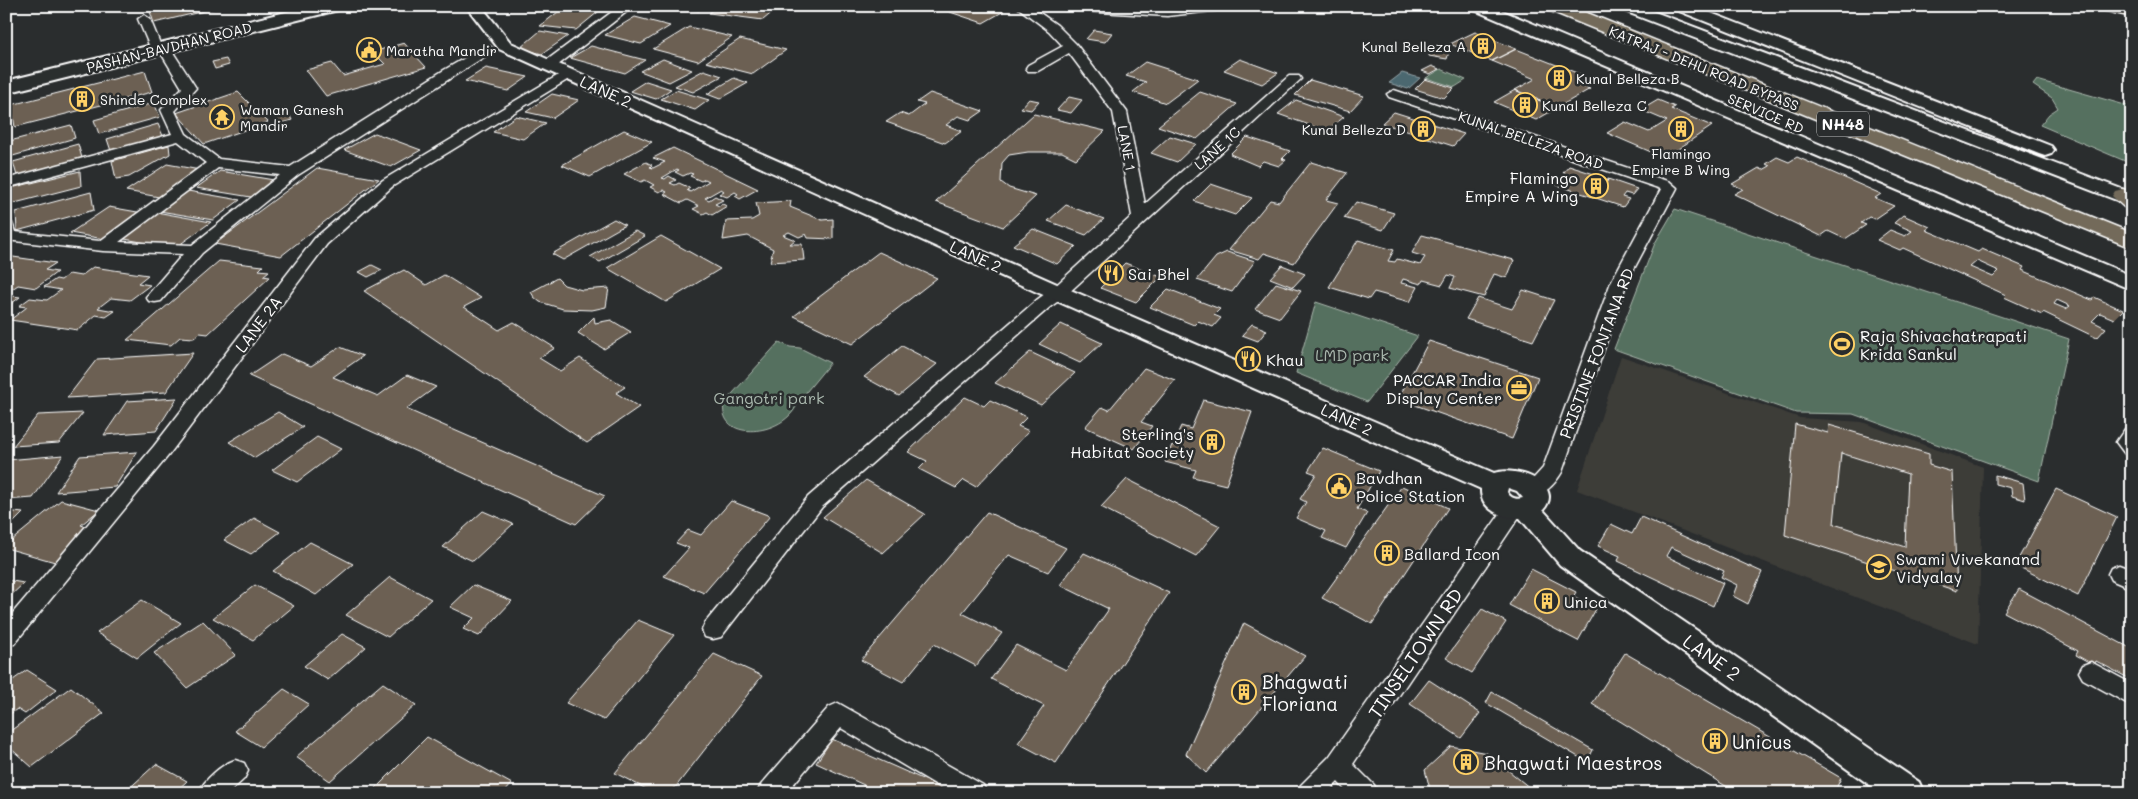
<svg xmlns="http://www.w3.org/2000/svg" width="2138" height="799" viewBox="0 0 2138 799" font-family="Mali,sans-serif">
	<rect width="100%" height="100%" fill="#2a2d2e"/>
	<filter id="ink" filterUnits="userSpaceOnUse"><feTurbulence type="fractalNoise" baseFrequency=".02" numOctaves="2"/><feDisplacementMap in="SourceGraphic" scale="10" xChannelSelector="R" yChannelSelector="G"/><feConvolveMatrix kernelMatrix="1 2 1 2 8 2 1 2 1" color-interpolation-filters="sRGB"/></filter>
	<g filter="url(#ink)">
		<path fill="#3e3d39" d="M1621,356L1800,418L1862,422L1983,467L1978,644L1577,490Z"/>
		<path fill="#55705e" stroke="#aab8ae" d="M1441,69L1466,80L1455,87L1426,78Z
			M2037,80L2132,107V164L2040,125L2049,114L2058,108L2052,98L2033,85Z
			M1675,209L2069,339L2039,481L1853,414L1796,413L1614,349L1655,243Z
			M1316,302L1418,336L1367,402L1296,373Z
			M779,342L790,347L800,348L830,363L798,402C787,436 717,444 724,403Z"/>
		<path fill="#4c6870" stroke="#94a4a9" d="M1402,73L1420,78L1408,89L1389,83Z"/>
		<path fill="#6c6153" stroke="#fff" fill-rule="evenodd" d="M148,6H216L217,8L154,23Z
			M669,6H704L699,11Z
			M717,6H780L763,20L709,13Z
			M932,6H990L1004,11L983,23Z
			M563,8L598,12L576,30L540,26Z
			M635,17L670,26L641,44L605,35Z
			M689,27L732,37L698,61L653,49Z
			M1094,30L1112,33L1105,42L1086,39Z
			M540,31L568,36L542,54L520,48Z
			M1475,32L1516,49L1492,61L1450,44Z
			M740,39L786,50L753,74L706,62Z
			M404,43L426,67L326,96L306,70L332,63L343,76L385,64L373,52Z
			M591,46L645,60L625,73L570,58Z
			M1430,48L1449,51L1447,59L1429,56Z
			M1516,49L1587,77L1576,84L1590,89L1557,108L1515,90L1535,79L1492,61Z
			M226,59L229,65L215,69L212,62Z
			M663,59L692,70L669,82L640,71Z
			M1240,59L1278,73L1262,84L1224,70Z
			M1145,62L1198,79L1166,103L1133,92L1146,82L1126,76Z
			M1432,66L1439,69L1430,74L1422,71Z
			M486,68L528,77L508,91L465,81Z
			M704,70L722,76L693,92L675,86Z
			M145,71L152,92L15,127L11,105Z
			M734,78L748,83L720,99L707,94Z
			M1425,79L1454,88L1444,98L1415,89Z
			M1310,80L1364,96L1350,111L1295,95Z
			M646,81L671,89L656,99L630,91Z
			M676,90L709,100L695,110L661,99Z
			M1515,90L1557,108L1536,120L1494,102Z
			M238,92L268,122L204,144L176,113Z
			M1200,92L1237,104L1197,139L1158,126Z
			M930,93L983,111L970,120L958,116L946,125L962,131L945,143L886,122L900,113L909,116L925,104L917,102Z
			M552,94L579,100L553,118L526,112Z
			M1069,97L1082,100L1071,113L1057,110Z
			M1029,99L1039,101L1031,110L1021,108Z
			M1296,100L1344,117L1326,131L1278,114Z
			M1658,100L1675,107L1671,109L1712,126L1665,158L1607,133L1625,122L1649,132L1667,121L1641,110Z
			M154,103L160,117L99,134L94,120Z
			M286,109L292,120L278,124L272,113Z
			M1394,112L1464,134L1453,146L1382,123Z
			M1034,114L1105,131L1076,159L1062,152H1028L1009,155L1002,163L1001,182L1009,188L1036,196L1003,227L936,202Z
			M516,116L546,123L523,139L493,132Z
			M158,124L163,136L111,151L107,139Z
			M71,125L75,138L6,158V142Z
			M624,130L652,142L590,177L562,165Z
			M375,133L421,150L391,167L344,150Z
			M1170,136L1196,144L1177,162L1151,153Z
			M1247,137L1290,151L1282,159L1286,160L1279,166L1263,161L1258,166L1230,154Z
			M78,144L82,158L17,176L13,162Z
			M169,145L170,154L129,177L116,179L112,161Z
			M673,148L758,189L740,199L735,196L738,194L735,192L727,197L719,194L724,191L721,189L705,198L709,200L715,196L723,200L715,204L719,206L722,204L727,206L712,215L707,212L703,214L693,209L699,206L687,200L681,203L664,194L667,192L663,190L659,192L650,187L654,185L645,180L641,182L624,174L646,162L652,165L650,167L653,168L665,162L653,158ZM677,169L679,170L675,172L683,176L690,173L693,174L690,176L701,181L705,179L709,181L690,192L687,190L690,188L679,183L675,185L670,183L676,180L669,176L665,179L662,178Z
			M1777,157L1789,162L1797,157L1881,194L1875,198L1894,206L1875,219L1869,217L1861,223L1866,225L1845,239L1828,231L1821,236L1734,194L1743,189L1732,184L1759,168L1763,170L1770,166L1766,164Z
			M1311,162L1347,173L1326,200L1338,203L1294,263L1264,253L1259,259L1229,250L1270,200L1279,202Z
			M167,164L200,170L159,197L126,191Z
			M1569,166L1594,174L1592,177L1607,182L1608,179L1637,189L1632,195L1625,193L1622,197L1629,199L1623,207L1554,184L1559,177L1566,180L1570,175L1563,173Z
			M317,168L379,179L281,256L215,244Z
			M80,171L81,186L11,204V188Z
			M220,171L274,180L251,197L196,188Z
			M1211,184L1252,198L1235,215L1194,201Z
			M188,191L240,200L213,220L160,211Z
			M91,192L94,210L17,231L16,212Z
			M791,201L790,207L822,220L833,219V239L808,238L806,234L799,237L789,232L783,235L795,240L790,244H802L804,260L770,262L773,249L748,236L723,240L726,221L752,220L759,216L756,203Z
			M1356,202L1394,213L1383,230L1344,218Z
			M1066,205L1104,219L1086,235L1048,221Z
			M109,207L143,213L104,239L70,233Z
			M156,212L211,222L175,248L119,238Z
			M1903,215L1930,227L1926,230L1978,252L1982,249L2024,267L2022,270L2092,300L2094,297L2123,310L2114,319L2100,313L2092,321L2106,328L2097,338L2043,312L2042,314L2004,297L2006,295L1903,248L1900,250L1877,240L1890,230L1905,236L1912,231L1894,223ZM1977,261L1999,271L1993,277L1970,267ZM2057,300L2070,306L2066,309L2054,304Z
			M614,219L625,225L563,260L552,254Z
			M1033,229L1076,246L1057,264L1013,245Z
			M635,231L645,236L600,262L590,257Z
			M1422,235L1514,260L1507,278L1494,274L1484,297L1450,288L1455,277L1448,275L1442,285L1423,280L1421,284L1403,279L1401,283L1418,287L1410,302L1374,292L1369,299L1329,287L1358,240L1394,250L1388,261L1395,262L1397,259L1420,265L1425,257L1412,253Z
			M661,236L720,269L666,302L607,268Z
			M879,252L937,278L852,344L794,316Z
			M1227,252L1255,261L1232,292L1197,280L1216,257Z
			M6,256L56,263L45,270L57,272L36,288L18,285L6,293Z
			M219,261L263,266L259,270L269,271L263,276L270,277L208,334L200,333L194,338L180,337L171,345L127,340Z
			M1125,263L1161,277L1136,302L1100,288Z
			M372,265L382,270L368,277L359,272Z
			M1282,265L1305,274L1293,287L1270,278Z
			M93,267L148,275L138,283L150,285L130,300L111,298L98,308L115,311L106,317L96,315L78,330L10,320L27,307L19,306L30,298L47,300L61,290L44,287L56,279L61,280L69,274L81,276Z
			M404,270L426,285L444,275L481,298L464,307L499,330L514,322L555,348L539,358L560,371L580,358L625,387L616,393L639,407L587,443L364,291Z
			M557,278L564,285L582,290L609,288L606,307L592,310L563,309L540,302L534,297L531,292Z
			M1276,283L1301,291L1280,318L1255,309Z
			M1168,289L1220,309L1214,315L1221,318L1213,327L1198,321L1194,325L1150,307Z
			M1523,290L1554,300L1533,341L1466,319L1478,298L1512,309Z
			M6,295L20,297L11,304L6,303Z
			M594,317L595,323L611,320L631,332L604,349L578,333Z
			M1061,324L1102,343L1080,363L1039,344Z
			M1252,324L1267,330L1258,341L1242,335Z
			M1429,341L1538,377L1512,439L1398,399Z
			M902,346L937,364L899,396L864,377Z
			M340,347L363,356L333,377L378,396L407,375L436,387L406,409L605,496L576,524L249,376L282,354L311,366Z
			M1030,352L1075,373L1041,405L995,383Z
			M193,353L166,392L67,398L97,359Z
			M1144,368L1175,380L1141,422L1152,426L1134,449L1085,427L1102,407L1109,410Z
			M965,397L984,406L990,400L1027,417L1018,426L1029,431L976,487L964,480L956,488L919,469L927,461L908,452Z
			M177,398L156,431L104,435L127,401Z
			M1203,400L1252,412L1226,485L1193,477L1196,470L1165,462L1172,445L1180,447L1183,439L1176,437L1181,426L1191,429Z
			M278,412L303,427L255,458L229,442Z
			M83,413L59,443L13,446L38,415Z
			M1795,424L1828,433L1829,425L1929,454V465L1952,472L1957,591L1785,535ZM1841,453L1908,474L1905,547L1834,524Z
			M317,437L341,449L297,482L272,470Z
			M1323,448L1379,471L1357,509L1367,513L1346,548L1322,538L1326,531L1296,518L1306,502L1300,499L1316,474L1308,471Z
			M137,452L115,487L56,492L80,456Z
			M63,455L33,498L6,500L7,460Z
			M1995,475L2023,483L2025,500L2012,496L2011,488L1995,484Z
			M1127,479L1220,526L1196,556L1101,507Z
			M866,480L925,514L883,553L823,517Z
			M1402,486L1448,508L1372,624L1322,598Z
			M2056,489L2117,517L2078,596L2015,565Z
			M61,500L99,510L81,525L93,529L55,562L6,548V545Z
			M731,501L770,516L704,593L664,576L689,548L676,543L688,530L701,535Z
			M6,511L23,513L6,530Z
			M483,511L513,524L473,561L443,547Z
			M987,512L1066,548L1048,572L1009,555L962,613L1002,633L976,666L934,644L903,682L861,660Z
			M1641,517L1762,572L1748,604L1733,596L1737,585L1721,577L1724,571L1671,547L1666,556L1723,583L1713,606L1618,561L1620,556L1598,546L1611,524L1632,534Z
			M254,518L280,532L251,554L224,540Z
			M310,542L353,564L316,595L273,571Z
			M1084,553L1169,593L1056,763L1018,743L1044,706L991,679L1016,645L1066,670L1109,609L1060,585Z
			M1531,569L1576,592L1573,597L1596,609L1578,641L1509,605Z
			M390,577L431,599L388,637L346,615Z
			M6,580L24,583L6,600Z
			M255,585L294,606L253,640L213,618Z
			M473,585L512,601L479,636L463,629L474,618L450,607Z
			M2019,589L2132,649V680L2096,661L2094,665L2076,655L2078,651L2004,612Z
			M142,600L181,623L137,658L97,633Z
			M1482,609L1506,622L1472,673L1446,658Z
			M638,620L674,635L604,720L566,703Z
			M203,621L236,655L187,688L154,653Z
			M1244,623L1305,656L1206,773L1186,754Z
			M342,634L366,647L328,680L304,666Z
			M1625,653L1841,778L1834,793H1737L1592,704Z
			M714,654L762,676L671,793H654L615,773Z
			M27,670L57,689L25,714L17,709L6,717V685Z
			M1429,680L1480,713L1461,738L1410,704Z
			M383,683L416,705L330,781L296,757Z
			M71,687L104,713L32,767L10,748L6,752V734Z
			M284,689L309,704L261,747L235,731Z
			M1492,692L1593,750L1587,762L1486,703Z
			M427,737L512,784L504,793H371Z
			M832,739L945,789L943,793H859L864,785L816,763Z
			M1451,746L1487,753L1536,793H1431L1425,770Z
			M156,764L187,781L174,793H124Z"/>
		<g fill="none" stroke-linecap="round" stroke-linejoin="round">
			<defs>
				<path id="minor" d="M620,6H634L553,69H543L541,66L543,63Z
					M1016,6H1030L1057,25L1076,44L1127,112L1145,204L1289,76H1299L1301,79L1064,297L1050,307L822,507L721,637L713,639L705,637L702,630L705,623L808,497L1038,299L1052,289L1132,216L1113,112L1069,53L1038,71H1028L1026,68L1028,65L1063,46L1049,31Z
					M1060,6L1167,8L1228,6L1222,10L1167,16L1066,10Z
					M144,15L150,19L161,46H169L196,88L175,111L186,134L219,159L290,167L444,70L484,47L489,46L495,50L298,175L202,253L161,301L155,302L149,301L146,297L183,254L103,251L6,240V221L12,223L15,232L100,241L206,163L178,141L6,188V179L172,134L161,110L182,88L158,48H151L149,45L138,19ZM218,168L280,175L192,245L119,242Z
					M567,70L572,71L574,74L572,77L393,186L327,244L168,456L14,644L6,646V621L154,446L315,238L383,180Z
					M1394,90L1670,182L1677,188L1627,282L1562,472C1555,484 1541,500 1526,495L1523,490L1543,468L1611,282L1661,189L1389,97L1387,94Z
					M2132,427V456L2125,454L2116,442L2125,429Z
					M1514,501L1521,504L1524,509L1521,514L1353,764L1374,785L1378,793H1348L1338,782L1327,793H1297L1301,785L1329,757L1507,504Z
					M2119,565L2132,570V589L2111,580L2108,574L2111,568Z
					M2091,662L2132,684V706L2083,679L2079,672L2083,665Z
					M838,703L983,785L987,793H950L841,728L786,793H757L761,785L829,707Z
					M235,760L244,763L248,771L244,779L229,793H198C205,779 221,765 235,760Z"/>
				<path id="tertiary" d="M466,6H481L511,43L1066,288L1494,473C1517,465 1566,485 1543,510L1580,551L1919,782L1924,793H1881L1560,565L1520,518C1503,519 1480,509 1481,489L1050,298L499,49ZM1508,488L1517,491L1523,498C1516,500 1510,498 1507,492Z
					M1470,6H1491L2132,276V290L1472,9Z
					M1617,6H1639L2132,193V206L1619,9Z
					M1672,6H1693L2051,146L2054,150L2051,154L2045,156L2039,154L1674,9Z"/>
				<path id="secondary" d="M310,6H340L338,10L6,93V81Z"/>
				<path id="primary" d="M2099,6L2132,7V17L2102,10Z"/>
				<path id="trunk" d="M1545,6H1570L2132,233V248L1548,10Z
					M2123,189L2132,192V209L2124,207L2112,196L2115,191Z"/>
			</defs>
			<use href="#minor" stroke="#fff" stroke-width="3"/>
			<use href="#tertiary" stroke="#fff" stroke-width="4"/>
			<use href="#secondary" stroke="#fff" stroke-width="4"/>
			<use href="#primary" stroke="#fff" stroke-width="3"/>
			<use href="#trunk" stroke="#fff" stroke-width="3"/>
			<use href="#minor" fill="#2a2d2e" fill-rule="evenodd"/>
			<use href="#tertiary" fill="#2a2d2e" fill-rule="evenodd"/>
			<use href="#secondary" fill="#2a2d2e" fill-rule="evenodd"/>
			<use href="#primary" fill="#736b5a" fill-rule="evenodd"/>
			<use href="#trunk" fill="#736b5a" fill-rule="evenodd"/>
		</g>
	</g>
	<defs>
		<symbol id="building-ring" viewBox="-11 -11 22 22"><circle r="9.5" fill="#2a2d2e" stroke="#ffd166" stroke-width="1.5"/><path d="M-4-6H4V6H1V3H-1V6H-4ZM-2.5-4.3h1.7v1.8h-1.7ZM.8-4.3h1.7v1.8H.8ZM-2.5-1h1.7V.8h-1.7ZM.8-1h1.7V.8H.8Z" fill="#ffd166"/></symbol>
		<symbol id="civic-ring" viewBox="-11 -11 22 22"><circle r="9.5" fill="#2a2d2e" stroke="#ffd166" stroke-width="1.5"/><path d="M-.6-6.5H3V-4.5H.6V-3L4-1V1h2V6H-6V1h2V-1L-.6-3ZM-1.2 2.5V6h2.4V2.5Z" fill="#ffd166"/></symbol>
		<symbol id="temple-ring" viewBox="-11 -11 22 22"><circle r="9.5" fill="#2a2d2e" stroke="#ffd166" stroke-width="1.5"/><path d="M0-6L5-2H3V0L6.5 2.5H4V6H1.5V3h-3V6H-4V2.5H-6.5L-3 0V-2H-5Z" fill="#ffd166"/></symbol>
		<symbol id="restaurant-ring" viewBox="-11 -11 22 22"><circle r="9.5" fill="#2a2d2e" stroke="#ffd166" stroke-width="1.5"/><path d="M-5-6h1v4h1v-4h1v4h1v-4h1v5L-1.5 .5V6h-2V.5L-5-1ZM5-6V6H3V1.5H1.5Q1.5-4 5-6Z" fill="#ffd166"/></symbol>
		<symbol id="stadium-ring" viewBox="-11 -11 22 22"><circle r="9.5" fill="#2a2d2e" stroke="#ffd166" stroke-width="1.5"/><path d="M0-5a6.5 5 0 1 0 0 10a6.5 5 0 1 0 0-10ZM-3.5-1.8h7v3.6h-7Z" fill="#ffd166"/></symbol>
		<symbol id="office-ring" viewBox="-11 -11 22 22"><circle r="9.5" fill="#2a2d2e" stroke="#ffd166" stroke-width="1.5"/><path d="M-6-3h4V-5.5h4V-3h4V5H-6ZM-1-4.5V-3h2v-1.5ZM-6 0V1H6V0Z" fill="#ffd166"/></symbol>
		<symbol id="school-ring" viewBox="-11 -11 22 22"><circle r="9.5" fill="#2a2d2e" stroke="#ffd166" stroke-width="1.5"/><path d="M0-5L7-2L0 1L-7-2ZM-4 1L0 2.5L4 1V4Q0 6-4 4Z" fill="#ffd166"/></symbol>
	</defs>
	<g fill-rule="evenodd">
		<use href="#building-ring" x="1469" y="32" width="28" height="28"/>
		<use href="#civic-ring" x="355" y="36" width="28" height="28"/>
		<use href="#building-ring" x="1545" y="64" width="28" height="28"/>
		<use href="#building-ring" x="68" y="85" width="28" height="28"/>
		<use href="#building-ring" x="1511" y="91" width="28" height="28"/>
		<use href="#temple-ring" x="208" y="103" width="28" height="28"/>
		<use href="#building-ring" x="1409" y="115" width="28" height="28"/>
		<use href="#building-ring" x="1667" y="115" width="28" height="28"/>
		<use href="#building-ring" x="1582" y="172" width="28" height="28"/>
		<use href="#restaurant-ring" x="1097" y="259" width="28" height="28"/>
		<use href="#stadium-ring" x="1828" y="330" width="28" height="28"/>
		<use href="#restaurant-ring" x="1234" y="345" width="28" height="28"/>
		<use href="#office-ring" x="1505" y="374" width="28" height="28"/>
		<use href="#building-ring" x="1198" y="428" width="28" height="28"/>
		<use href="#civic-ring" x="1325" y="472" width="28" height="28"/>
		<use href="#building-ring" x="1373" y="539" width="28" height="28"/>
		<use href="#school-ring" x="1865" y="553" width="28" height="28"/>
		<use href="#building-ring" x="1533" y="587" width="28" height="28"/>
		<use href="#building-ring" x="1230" y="678" width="28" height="28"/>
		<use href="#building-ring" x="1701" y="727" width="28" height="28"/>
		<use href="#building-ring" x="1452" y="748" width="28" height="28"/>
	</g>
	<g text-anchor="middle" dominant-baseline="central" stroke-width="5" stroke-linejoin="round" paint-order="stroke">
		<g font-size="14" fill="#fff" stroke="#2a2d2e" text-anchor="start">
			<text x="1466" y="46" text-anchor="end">Kunal Belleza A</text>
			<text x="386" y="50">Maratha Mandir</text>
			<text x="1576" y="78">Kunal Belleza B</text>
			<text x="100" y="99">Shinde Complex</text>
			<text x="1542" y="105">Kunal Belleza C</text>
			<text x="240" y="109">Waman Ganesh<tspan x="240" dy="16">Mandir</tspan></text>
			<text x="1406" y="129" text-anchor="end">Kunal Belleza D</text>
			<text x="1681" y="153" text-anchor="middle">Flamingo<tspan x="1681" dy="16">Empire B Wing</tspan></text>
		</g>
		<g font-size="14" fill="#fff" stroke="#2a2d2e">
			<text transform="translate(169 47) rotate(-14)">PASHAN-BAVDHAN ROAD</text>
			<text transform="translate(1704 68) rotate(22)">KATRAJ - DEHU ROAD BYPASS</text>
			<text transform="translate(1766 113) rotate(23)">SERVICE RD</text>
			<text transform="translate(1531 140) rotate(19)">KUNAL BELLEZA ROAD</text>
			<text transform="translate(1127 148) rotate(79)">LANE 1</text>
			<text transform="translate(1217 148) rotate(-42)">LANE 1C</text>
		</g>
		<rect fill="#2a2d2e" stroke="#bfc0c0" stroke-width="1" x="1817" y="111.5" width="52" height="25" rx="4"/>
		<g font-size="15" font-weight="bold" fill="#fff">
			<text x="1843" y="124">NH48</text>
		</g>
		<g font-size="16" fill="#fff" stroke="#2a2d2e">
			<text transform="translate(606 91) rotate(24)">LANE 2</text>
			<text transform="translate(976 256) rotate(24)">LANE 2</text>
			<text transform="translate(258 324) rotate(-53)">LANE 2A</text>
			<text transform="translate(1596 353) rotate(-69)">PRISTINE FONTANA RD</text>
			<text transform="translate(1347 419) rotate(24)">LANE 2</text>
		</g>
		<g font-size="16" fill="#fff" stroke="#2a2d2e" text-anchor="start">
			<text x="1578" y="177" text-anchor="end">Flamingo<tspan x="1578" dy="18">Empire A Wing</tspan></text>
			<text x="1128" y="273">Sai Bhel</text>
			<text x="1860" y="335">Raja Shivachatrapati<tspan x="1860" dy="18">Krida Sankul</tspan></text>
			<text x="1266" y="359">Khau</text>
			<text x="1502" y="379" text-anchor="end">PACCAR India<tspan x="1502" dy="18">Display Center</tspan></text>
			<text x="1194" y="433" text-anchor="end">Sterling's<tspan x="1194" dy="18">Habitat Society</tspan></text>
			<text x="1356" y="477">Bavdhan<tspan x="1356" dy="18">Police Station</tspan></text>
			<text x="1404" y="553">Ballard Icon</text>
			<text x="1896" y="558">Swami Vivekanand<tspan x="1896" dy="18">Vidyalay</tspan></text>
			<text x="1564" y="601">Unica</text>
		</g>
		<g font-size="16" fill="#aab8ae" stroke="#2a2d2e">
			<text x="1352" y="354">LMD park</text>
			<text x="769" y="397">Gangotri park</text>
		</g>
		<g font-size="19" fill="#fff" stroke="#2a2d2e">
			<text transform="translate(1415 653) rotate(-56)">TINSELTOWN RD</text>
			<text transform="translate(1712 657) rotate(35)">LANE 2</text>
		</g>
		<g font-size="19" fill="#fff" stroke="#2a2d2e" text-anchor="start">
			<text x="1262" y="681">Bhagwati<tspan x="1262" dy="22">Floriana</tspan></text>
			<text x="1732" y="741">Unicus</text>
			<text x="1484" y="762">Bhagwati Maestros</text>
		</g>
	</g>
	<rect width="2138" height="799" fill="none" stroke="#2a2d2e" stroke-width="25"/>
	<rect x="12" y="12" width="2113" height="774" fill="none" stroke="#fff" stroke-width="2" filter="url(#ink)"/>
</svg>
